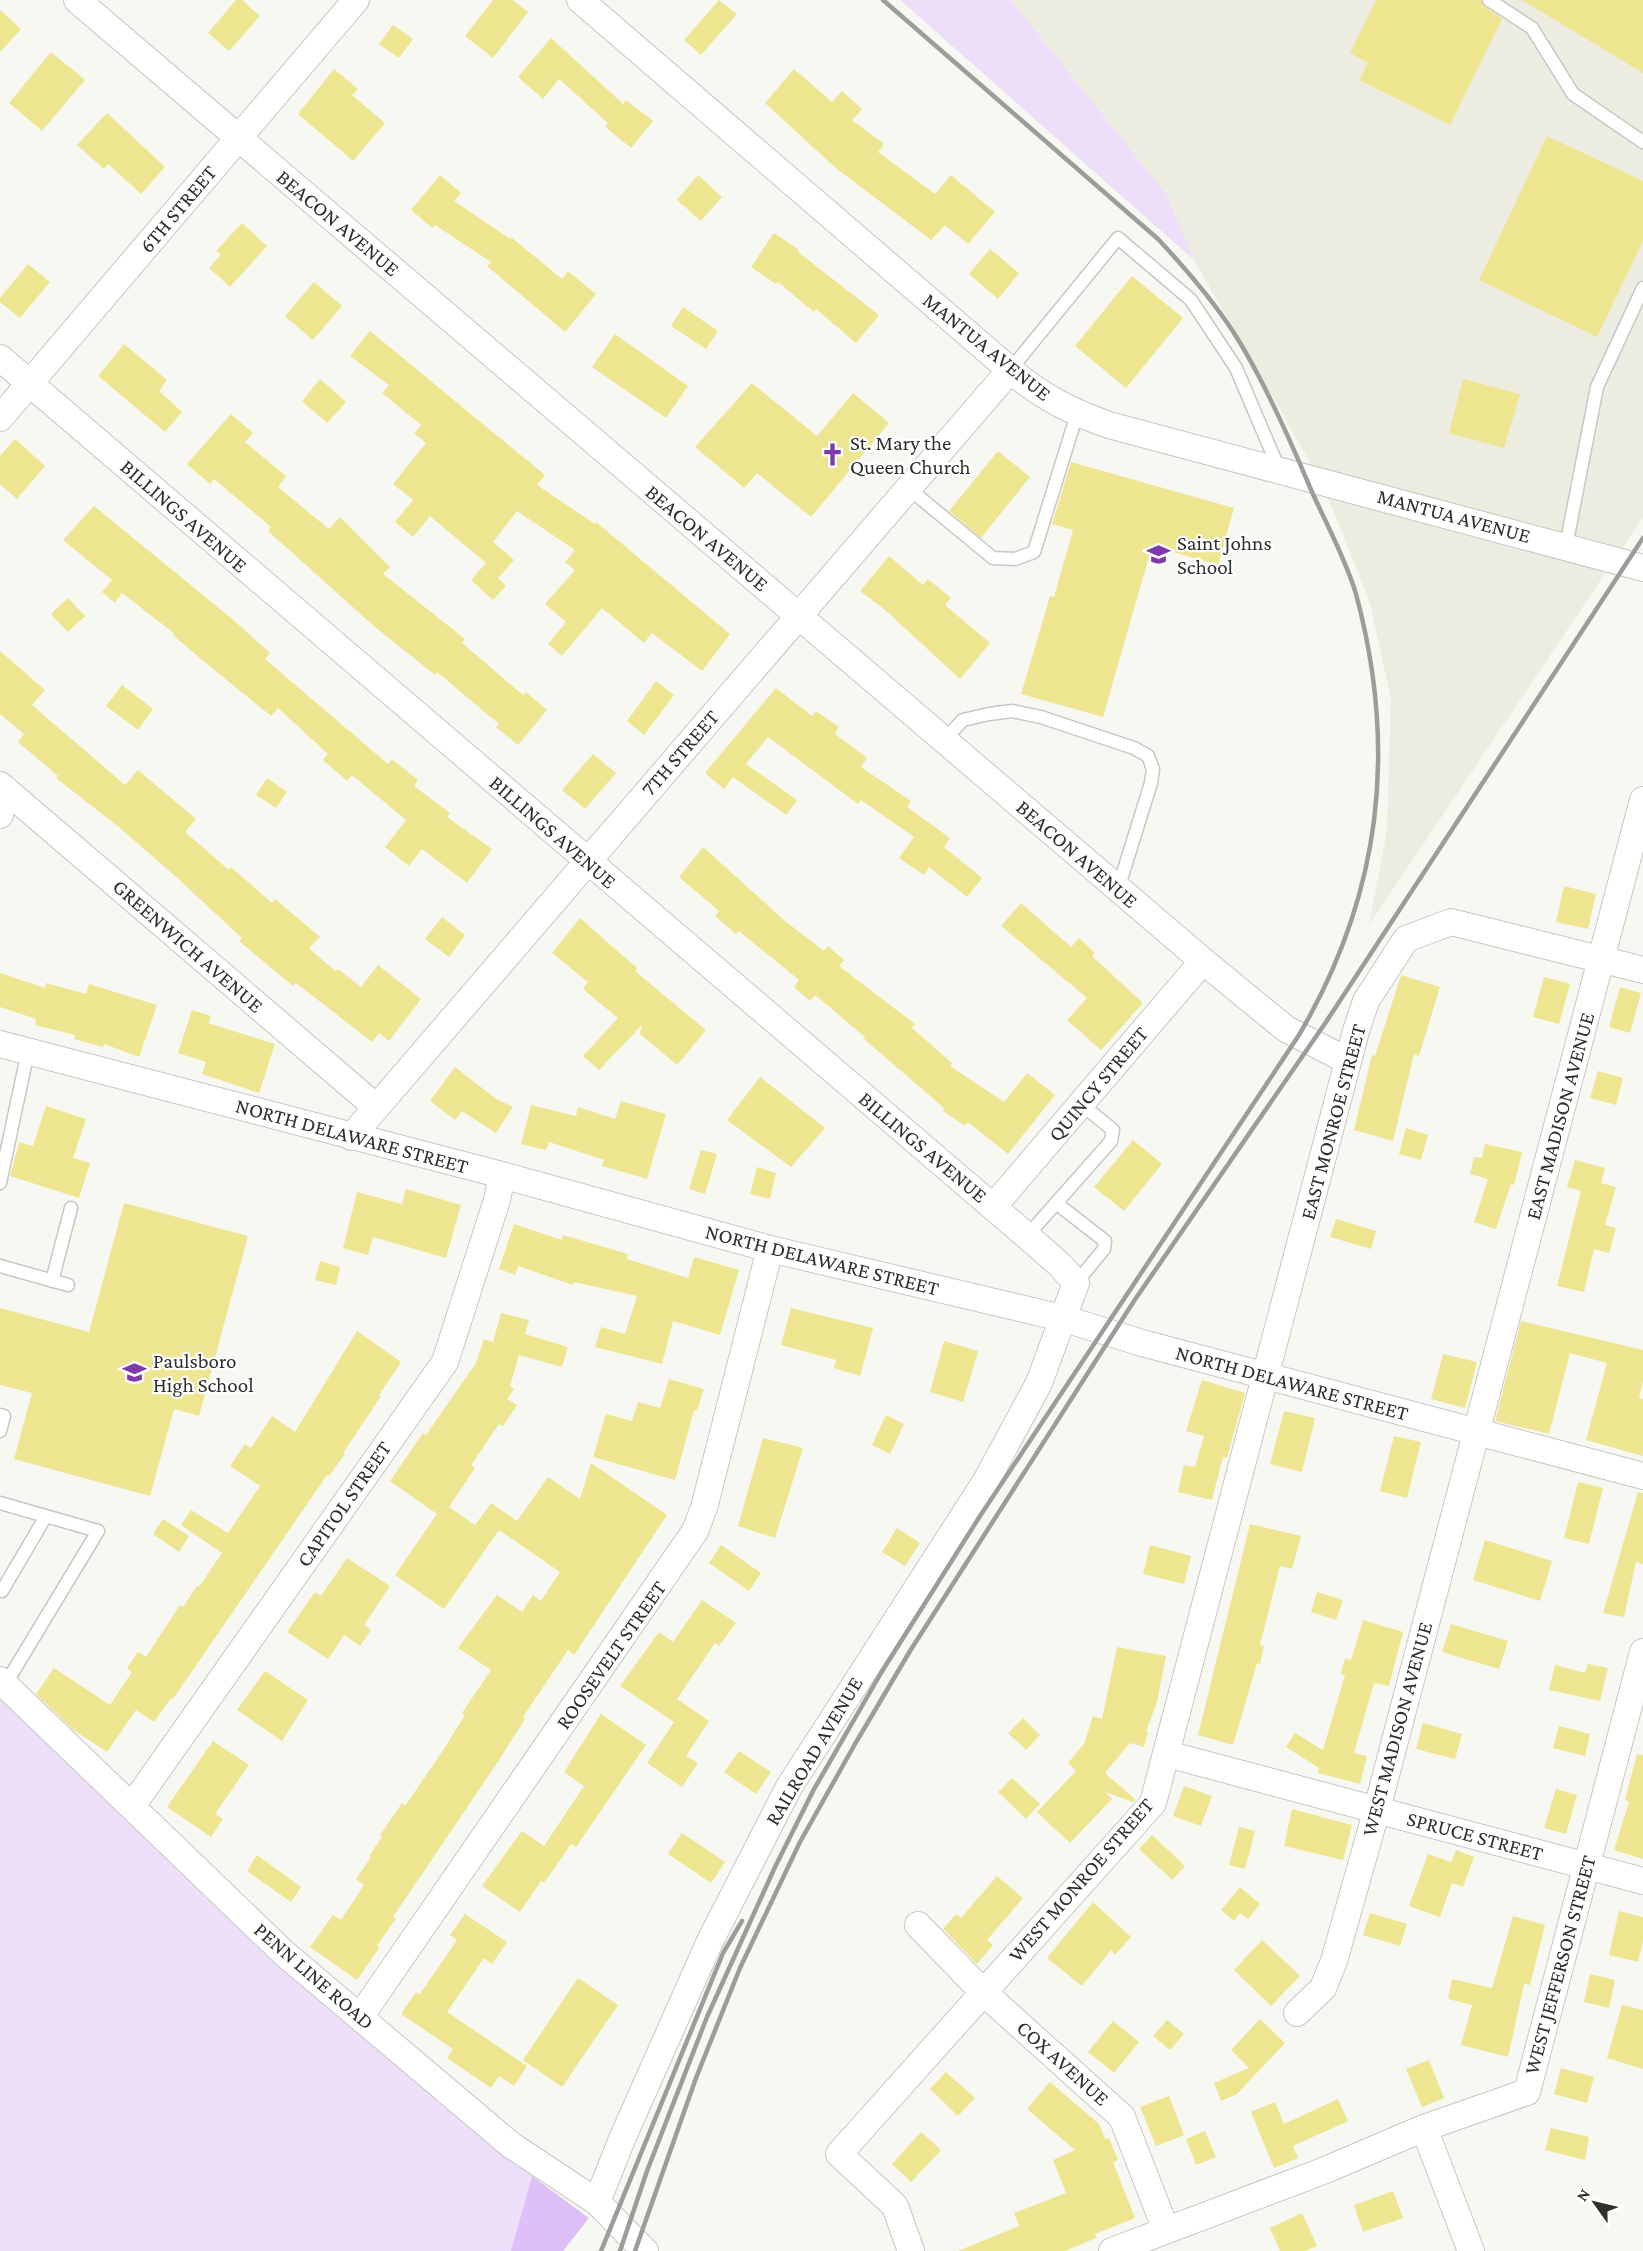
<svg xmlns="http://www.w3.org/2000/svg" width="1643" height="2251" viewBox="0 0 1643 2251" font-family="'Crimson Pro',serif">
	<rect width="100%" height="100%" fill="#f8f8f3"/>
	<path fill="#edece0" d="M1011,0H1643V517L1369,925L1387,830L1391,699L1370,603L1323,485L1194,260L1167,195Z"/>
	<path fill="#eddff9" d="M900,0H1011L1167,195L1194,260Z
		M0,1686L532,2176L511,2251H0Z"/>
	<path fill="#debff8" d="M532,2176L589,2218L563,2251H511Z"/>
	<path fill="#eee591" d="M236,0H242L260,16L229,51L208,33Z
		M493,0H513L528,12L493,58L465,36Z
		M719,0L737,14L701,55L684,40Z
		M1376,0H1481L1485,7L1502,19L1450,125L1359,80L1368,63L1350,53Z
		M1522,0H1643V73Z
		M0,10L21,29L0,52Z
		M393,25L413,39L399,58L379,44Z
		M551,38L623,104L626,100L653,121L631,148L605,127L608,123L559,79L543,99L518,77Z
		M51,52L85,80L42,131L9,103Z
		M334,69L358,89L352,95L385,123L353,161L298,114Z
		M794,69L832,102L842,91L862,109L852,120L884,144L878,152L935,194L951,175L995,212L968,244L945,225L931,240L837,169L765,103Z
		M107,113L165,167L141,194L108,164L104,169L77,145Z
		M1547,136L1643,181V241L1597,337L1479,280Z
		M440,175L461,193L454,201L510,239L511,237L562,279L568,271L596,294L565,332L487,266L491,262L435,225L432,228L411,210Z
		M698,175L722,197L701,221L677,200Z
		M242,223L267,246L230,287L209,268L221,255L216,251Z
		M774,233L799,250L798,252L879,315L856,343L816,309L814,312L778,282L776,284L751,267Z
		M990,249L1019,273L998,299L969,274Z
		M28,264L50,282L20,318L0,302V298Z
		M1132,276L1183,318L1126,388L1075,346Z
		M314,282L342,306L313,340L285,316Z
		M683,307L718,331L706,349L671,326Z
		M370,331L545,475L537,485L595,524L596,522L730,634L702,671L652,633L644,643L602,608L562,656L548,644L566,622L545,604L575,570L565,562L575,550L517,511L493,542L514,560L498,578L506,586L493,600L471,580L486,563L430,516L413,537L395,522L413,500L393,484L426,443L414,433L421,425L382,393L389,385L350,356Z
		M615,334L688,386L666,418L592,367Z
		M124,344L167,380L159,391L182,412L165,432L98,376Z
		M320,379L346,402L327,423L302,401Z
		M1463,379L1520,394L1504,448L1449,433Z
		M752,383L817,436L853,393L889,423L811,517L757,473L744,488L695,447Z
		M231,414L253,433L245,442L286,476L278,487L329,529L340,517L390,567L383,574L465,639L462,643L523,695L526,692L547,710L518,745L496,727L499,724L437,672L435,675L375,627L268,531L271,527L214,479L210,484L187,464Z
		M15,439L45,466L17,499L0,484V456Z
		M998,451L1030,477L981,538L949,511Z
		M1071,462L1234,508L1218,565L1152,546L1103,717L1021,694L1050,596L1054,597L1073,530L1052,524Z
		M94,506L231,618L270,653L265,659L388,764L392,759L418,780L414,786L450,813L447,817L492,849L467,883L422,849L409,866L385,847L406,820L352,775L347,781L323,760L328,754L278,708L271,716L201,659L173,635L175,634L122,593L115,603L102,592L112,580L63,540Z
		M889,556L923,585L928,579L951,598L945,605L990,643L960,679L884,609L860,591Z
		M68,598L85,616L68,632L51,614Z
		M0,651L45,690L32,705L125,785L138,770L196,819L185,832L229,870L231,867L272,903L275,899L320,937L309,948L335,971L338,969L361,987L378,965L421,999L389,1041L379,1033L372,1042L296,983L293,986L239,941L242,938L174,875L120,828L56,778L58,776L18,742L24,734L0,714Z
		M656,681L674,695L644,735L627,721Z
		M122,685L153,709L138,730L106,706Z
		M776,688L812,716L816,711L839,727L835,734L867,758L861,767L911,801L907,807L950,838L944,847L982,878L967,897L929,867L924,875L899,858L914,837L861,800L858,804L768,737L746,764L797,800L786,815L733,777L724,789L705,773Z
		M593,754L616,773L585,809L562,790Z
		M267,778L287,792L276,808L256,795Z
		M703,847L785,921L824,951L828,946L844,960L839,966L915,1024L912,1028L952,1063L950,1066L1004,1102L1027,1073L1055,1095L1008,1154L968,1122L965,1126L943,1111L944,1108L864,1039L865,1037L815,995L810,1001L794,987L799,980L739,931L736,934L715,916L719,911L679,877Z
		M1564,886L1596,894L1588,929L1556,922Z
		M1021,903L1071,947L1079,938L1095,953L1092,956L1143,1003L1101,1050L1067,1020L1087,998L1001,926Z
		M442,917L465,935L449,957L425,939Z
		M580,918L637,968L635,971L706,1030L677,1065L640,1034L642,1025L599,1070L583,1056L618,1018L583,989L588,982L552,953Z
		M0,973L45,988L46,983L86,994L89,984L157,1005L139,1057L104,1044L103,1047L74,1039L75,1035L35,1025L36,1019L0,1007Z
		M1401,975L1440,987L1419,1056L1414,1054L1393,1141L1354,1130L1372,1055L1375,1056Z
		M1544,977L1570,984L1559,1024L1533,1017Z
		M1620,987L1641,993L1630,1033L1609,1027Z
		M192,1010L211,1016L208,1023L275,1044L259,1093L202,1074L206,1062L178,1053Z
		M455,1067L495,1098L513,1107L496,1133L462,1111L455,1120L430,1101Z
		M1598,1071L1623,1078L1616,1105L1590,1098Z
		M760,1077L825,1128L791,1167L727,1120Z
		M621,1101L666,1114L647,1179L602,1166L604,1160L549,1142L546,1150L521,1144L531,1105L576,1116L578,1107L615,1119Z
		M46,1106L86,1119L73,1158L90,1163L79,1198L10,1176L19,1142L33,1146Z
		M1406,1128L1428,1135L1421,1160L1399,1154Z
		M1133,1140L1162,1164L1124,1211L1094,1187Z
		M1485,1144L1522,1152L1514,1185L1511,1184L1496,1229L1474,1222L1488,1179L1470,1174L1474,1157L1482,1158Z
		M701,1150L717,1154L705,1194L689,1189Z
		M1575,1160L1605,1168L1601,1183L1616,1187L1605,1225L1616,1228L1609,1253L1594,1249L1584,1292L1557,1286L1581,1191L1567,1187Z
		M757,1167L776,1173L770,1199L750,1194Z
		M406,1189L461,1205L446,1258L373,1237L368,1255L343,1248L357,1192L402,1204Z
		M124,1203L248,1236L199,1416L174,1409L150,1496L14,1459L32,1393L0,1385V1308L89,1332Z
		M1336,1219L1376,1231L1371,1249L1330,1237Z
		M514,1224L562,1240L563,1235L628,1254L627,1259L688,1278L694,1257L739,1270L720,1335L673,1321L662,1364L595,1347L601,1327L625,1334L637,1296L574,1282L573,1285L518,1266L515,1275L499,1269Z
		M320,1261L340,1267L336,1285L315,1280Z
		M791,1308L873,1328L860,1376L834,1368L836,1360L781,1345Z
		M501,1313L529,1320L525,1334L568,1347L562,1367L519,1355L510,1386L514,1389L507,1399L517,1405L503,1426L499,1424L471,1465L475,1468L449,1507L475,1525L491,1503L517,1521L548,1477L580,1499L591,1463L667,1515L574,1655L568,1650L523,1717L525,1719L497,1763L393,1917L396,1918L377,1946L379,1948L357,1980L310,1947L333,1915L341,1920L364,1885L356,1879L371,1857L369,1856L382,1837L380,1835L402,1803L405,1806L442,1752L465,1715L462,1713L491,1670L458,1648L497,1595L522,1612L533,1595L541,1601L560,1572L499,1530L444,1609L395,1575L437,1514L390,1481L423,1433L426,1435L476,1363L484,1339L493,1342Z
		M1521,1321L1643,1350V1382L1639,1398L1643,1399V1456L1586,1440L1607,1363L1570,1353L1549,1434L1495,1421Z
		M357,1331L401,1362L379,1395L381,1396L343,1453L345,1454L329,1476L327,1475L173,1699L171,1698L154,1722L136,1710L107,1752L72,1729L36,1694L54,1668L110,1705L132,1672L127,1668L138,1652L146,1657L180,1605L183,1607L197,1586L199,1587L222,1553L181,1525L191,1510L228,1533L260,1486L230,1466L245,1444L251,1448L272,1416L295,1432Z
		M944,1341L978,1351L963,1402L930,1392Z
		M1443,1354L1477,1362L1465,1408L1431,1399Z
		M669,1379L704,1389L697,1411L694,1410L675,1480L593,1457L606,1414L632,1421L638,1402L660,1408Z
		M1202,1380L1245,1393L1227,1458L1223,1457L1212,1500L1178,1492L1184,1465L1195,1467L1204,1436L1186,1431Z
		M1284,1411L1315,1418L1302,1472L1270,1464Z
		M886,1415L904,1424L890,1454L872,1445Z
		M1394,1436L1421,1442L1407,1498L1380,1491Z
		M763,1438L803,1448L775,1538L738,1526Z
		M1578,1482L1603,1488L1589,1544L1564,1538Z
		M1638,1492L1643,1493V1564L1636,1562L1624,1617L1603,1613Z
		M163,1519L189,1536L179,1552L153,1534Z
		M1250,1524L1301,1536L1292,1569L1280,1566L1260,1645L1264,1646L1260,1664L1257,1663L1233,1745L1198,1735Z
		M897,1528L920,1543L905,1566L882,1552Z
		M1485,1540L1552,1561L1540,1601L1473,1580Z
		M721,1545L761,1573L749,1591L709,1563Z
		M1150,1545L1191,1556L1184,1584L1143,1574Z
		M347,1558L390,1586L364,1625L371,1630L360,1646L344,1635L328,1659L287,1632L315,1592L321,1596Z
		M1317,1592L1343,1600L1336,1620L1311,1612Z
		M702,1600L736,1623L719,1646L715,1643L677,1699L709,1721L686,1756L698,1763L682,1787L647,1763L674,1722L620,1686L659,1632L673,1642Z
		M1363,1620L1403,1632L1389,1686L1374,1683L1354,1753L1367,1756L1360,1784L1318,1773L1319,1768L1286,1747L1295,1733L1323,1750L1345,1675L1341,1674L1345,1658L1351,1660Z
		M1451,1624L1508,1641L1499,1669L1442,1652Z
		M1117,1647L1166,1656L1157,1702L1146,1731L1148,1732L1144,1747L1130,1743L1105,1773L1136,1800L1133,1802L1105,1792L1112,1799L1070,1843L1037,1812L1076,1771L1068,1763L1084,1744L1093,1716L1102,1719Z
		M1588,1664L1608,1668L1600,1701L1549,1690L1555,1665L1585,1673Z
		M265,1671L308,1700L282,1741L237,1710Z
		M601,1714L646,1745L576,1847L571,1844L544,1883L541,1881L520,1912L482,1886L522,1831L544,1846L584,1786L564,1772Z
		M1023,1718L1040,1735L1026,1750L1008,1733Z
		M1423,1723L1462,1734L1455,1759L1416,1749Z
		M1559,1726L1590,1734L1585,1756L1553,1748Z
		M213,1741L249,1765L215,1814L223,1819L211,1837L167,1807Z
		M739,1751L771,1772L756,1794L724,1772Z
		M1637,1754L1643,1755V1859L1614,1850L1629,1802L1625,1800Z
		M1012,1778L1040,1804L1026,1819L998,1792Z
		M1184,1786L1212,1796L1201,1826L1173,1816Z
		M1556,1789L1577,1795L1566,1834L1544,1828Z
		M1292,1809L1352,1825L1343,1860L1284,1846Z
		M1239,1827L1255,1831L1245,1869L1229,1865Z
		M682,1833L725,1862L711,1883L668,1854Z
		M1152,1835L1185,1866L1172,1880L1139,1849Z
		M1456,1850L1474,1857L1463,1887L1452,1883L1440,1917L1409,1906L1428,1854L1451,1862Z
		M257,1855L301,1887L291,1902L247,1871Z
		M997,1876L1023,1898L987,1940L993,1945L977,1964L943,1929L956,1914L961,1918Z
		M1240,1887L1260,1904L1248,1919L1240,1913L1234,1921L1221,1910Z
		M1093,1902L1131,1937L1115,1955L1111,1950L1082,1986L1047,1958Z
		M1619,1911L1643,1917V1941L1638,1962L1609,1955Z
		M1370,1913L1407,1924L1400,1946L1363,1935Z
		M465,1914L507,1942L492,1964L484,1958L447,2012L527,2066L514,2086L499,2076L491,2088L447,2058L453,2049L401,2014L416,1992L420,1994L457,1940L450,1935Z
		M1513,1916L1545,1925L1530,1985L1524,1984L1508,2057L1461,2045L1472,2005L1448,1999L1452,1979L1492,1988Z
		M1262,1940L1300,1976L1271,2006L1234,1970Z
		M1590,1974L1615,1980L1609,2008L1584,2002Z
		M578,1978L618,2005L562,2087L523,2060Z
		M1622,2005L1643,2010V2069L1607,2058Z
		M1260,2019L1285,2043L1237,2094L1221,2101L1214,2083L1249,2068L1231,2050Z
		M1167,2020L1184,2034L1170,2050L1153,2036Z
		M1113,2021L1139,2042L1114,2073L1088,2052Z
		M1429,2060L1444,2098L1422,2107L1406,2069Z
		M1561,2068L1594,2077L1587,2103L1554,2094Z
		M946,2072L975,2098L958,2116L930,2089Z
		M1050,2082L1099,2124L1105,2139L1109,2138L1118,2160L1113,2162L1135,2218L1095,2234L1096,2238L1065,2251H958L1019,2226L1014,2213L1066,2193L1053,2160L1075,2150L1027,2109Z
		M1169,2096L1184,2135L1156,2146L1140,2107Z
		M1338,2099L1348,2121L1293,2146L1298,2158L1274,2168L1251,2112L1275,2102L1284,2124Z
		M1551,2128L1589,2137L1585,2160L1545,2150Z
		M1205,2131L1216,2157L1196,2165L1186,2139Z
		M921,2132L941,2150L911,2182L892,2164Z
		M1393,2191L1403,2218L1363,2232L1354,2205Z
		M1302,2213L1317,2246L1305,2251H1280L1270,2228Z"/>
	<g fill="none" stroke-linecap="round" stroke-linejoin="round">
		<defs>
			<path id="service" d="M1489,0L1532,28L1573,94L1643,142
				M1010,370L1118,238L1191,300L1236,368L1279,469
				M908,488L993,558L1015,559L1034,552L1077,414
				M1566,546L1597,387L1643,288
				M944,740L963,720L989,714L1012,711L1041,717L1134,748L1148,756L1153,769L1151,783L1118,889
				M0,1183L28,1051
				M1056,1203L1105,1241L1104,1249L1076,1283
				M1027,1236L1111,1141L1113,1130L1081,1104
				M0,1266L68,1285
				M52,1281L71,1208
				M0,1415L4,1416L0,1431
				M0,1503L98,1531L5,1685
				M2,1591L46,1516"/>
			<path id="minor" d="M77,0L1203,961L1286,1029L1348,1061
				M580,0L1010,370C1043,397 1069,411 1109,425L1643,568
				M0,358L1027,1236L1060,1265L1076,1283L1039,1383L986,1481L789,1787L710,1941L622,2139L597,2202
				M0,418L356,0
				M0,785L376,1107
				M0,815L6,790
				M0,1044L502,1175L770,1249L1062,1318L1142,1343L1643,1476
				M351,1137L1010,370
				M993,1207L1203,961
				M0,1680L285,1954L511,2145L597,2202L645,2251
				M1167,1754L1643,1881
				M132,1806L445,1362L497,1200L502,1175
				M918,1925L983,1992L1122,2117L1166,2230
				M1297,2013L1323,1988L1334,1961L1377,1809L1643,800
				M360,2017L695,1531L704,1508L770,1249
				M1424,2128L1471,2251
				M911,2251L895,2206L839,2154L1153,1803L1356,1031L1366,1001L1406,939L1451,922L1643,970
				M1112,2251L1323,2171L1424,2128L1527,2092L1643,1652"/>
		</defs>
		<use href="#service" stroke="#c8c7c3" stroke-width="15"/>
		<use href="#minor" stroke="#c8c7c3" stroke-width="28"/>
		<use href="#service" stroke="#fff" stroke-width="12"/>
		<use href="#minor" stroke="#fff" stroke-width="26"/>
		<path stroke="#9c9c99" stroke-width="4.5" d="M601,2251L723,1953L742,1921
			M620,2251L647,2171L707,2017L775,1867L813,1791L881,1673L980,1516L1299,1035C1381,895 1398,750 1356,594C1345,557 1324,520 1309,485C1288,435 1262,376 1232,330C1211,298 1185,268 1158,239L883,0
			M635,2251L696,2078L740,1968L800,1842L855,1744L910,1651L1134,1301L1326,1022L1643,538"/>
	</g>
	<defs>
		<symbol id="church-bare" viewBox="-9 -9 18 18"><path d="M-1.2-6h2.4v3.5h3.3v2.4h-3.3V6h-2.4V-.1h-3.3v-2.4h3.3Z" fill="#7f39ac" stroke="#fff" stroke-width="2.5" paint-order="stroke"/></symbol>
		<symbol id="school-bare" viewBox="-9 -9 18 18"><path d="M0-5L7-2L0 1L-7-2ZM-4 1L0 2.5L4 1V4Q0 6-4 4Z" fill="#7f39ac" stroke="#fff" stroke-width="2.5" paint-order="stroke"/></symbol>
	</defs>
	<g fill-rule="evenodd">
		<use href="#church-bare" x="816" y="438" width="33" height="33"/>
		<use href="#school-bare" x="1142" y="538" width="33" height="33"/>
		<use href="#school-bare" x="118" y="1356" width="33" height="33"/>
	</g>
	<g text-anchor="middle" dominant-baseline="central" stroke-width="4.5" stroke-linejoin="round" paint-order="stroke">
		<g font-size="21" fill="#2e2e2c" stroke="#fff">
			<text transform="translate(178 209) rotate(-50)">6TH STREET</text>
			<text transform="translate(338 223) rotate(40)">BEACON AVENUE</text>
			<text transform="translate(987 347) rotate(39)">MANTUA AVENUE</text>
			<text transform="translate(184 516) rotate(41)">BILLINGS AVENUE</text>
			<text transform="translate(1454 516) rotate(15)">MANTUA AVENUE</text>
			<text transform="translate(707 538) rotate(40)">BEACON AVENUE</text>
			<text transform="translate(680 753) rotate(-49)">7TH STREET</text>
			<text transform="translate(553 832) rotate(41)">BILLINGS AVENUE</text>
			<text transform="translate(1077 854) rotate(41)">BEACON AVENUE</text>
			<text transform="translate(188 946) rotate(41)">GREENWICH AVENUE</text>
			<text transform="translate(1098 1084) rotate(-50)">QUINCY STREET</text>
			<text transform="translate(1560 1116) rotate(-75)">EAST MADISON AVENUE</text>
			<text transform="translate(1333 1122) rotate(-75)">EAST MONROE STREET</text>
			<text transform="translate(352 1136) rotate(15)">NORTH DELAWARE STREET</text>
			<text transform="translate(923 1147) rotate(40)">BILLINGS AVENUE</text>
			<text transform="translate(822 1260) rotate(14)">NORTH DELAWARE STREET</text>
			<text transform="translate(1292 1383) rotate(15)">NORTH DELAWARE STREET</text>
			<text transform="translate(344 1504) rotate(-55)">CAPITOL STREET</text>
			<text transform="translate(611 1655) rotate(-55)">ROOSEVELT STREET</text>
			<text transform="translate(1397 1729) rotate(-75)">WEST MADISON AVENUE</text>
			<text transform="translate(814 1751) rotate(-59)">RAILROAD AVENUE</text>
			<text transform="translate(1475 1836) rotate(15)">SPRUCE STREET</text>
			<text transform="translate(1081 1880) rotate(-49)">WEST MONROE STREET</text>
			<text transform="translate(1560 1965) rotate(-75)">WEST JEFFERSON STREET</text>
			<text transform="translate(314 1976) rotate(41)">PENN LINE ROAD</text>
			<text transform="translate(1063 2063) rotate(42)">COX AVENUE</text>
		</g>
		<g font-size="21" fill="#2e2e2c" stroke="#fff" text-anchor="start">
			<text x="850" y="443">St. Mary the<tspan x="850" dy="24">Queen Church</tspan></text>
			<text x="1177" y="543">Saint Johns<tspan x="1177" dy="24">School</tspan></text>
			<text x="153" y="1361">Paulsboro<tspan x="153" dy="24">High School</tspan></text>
		</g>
	</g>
	<g transform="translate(1595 2203) rotate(304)" stroke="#ffffff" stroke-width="4.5" paint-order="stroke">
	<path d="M0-4.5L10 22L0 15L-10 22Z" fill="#2e2e2c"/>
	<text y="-9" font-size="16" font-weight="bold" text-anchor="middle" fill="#2e2e2c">N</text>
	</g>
</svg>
